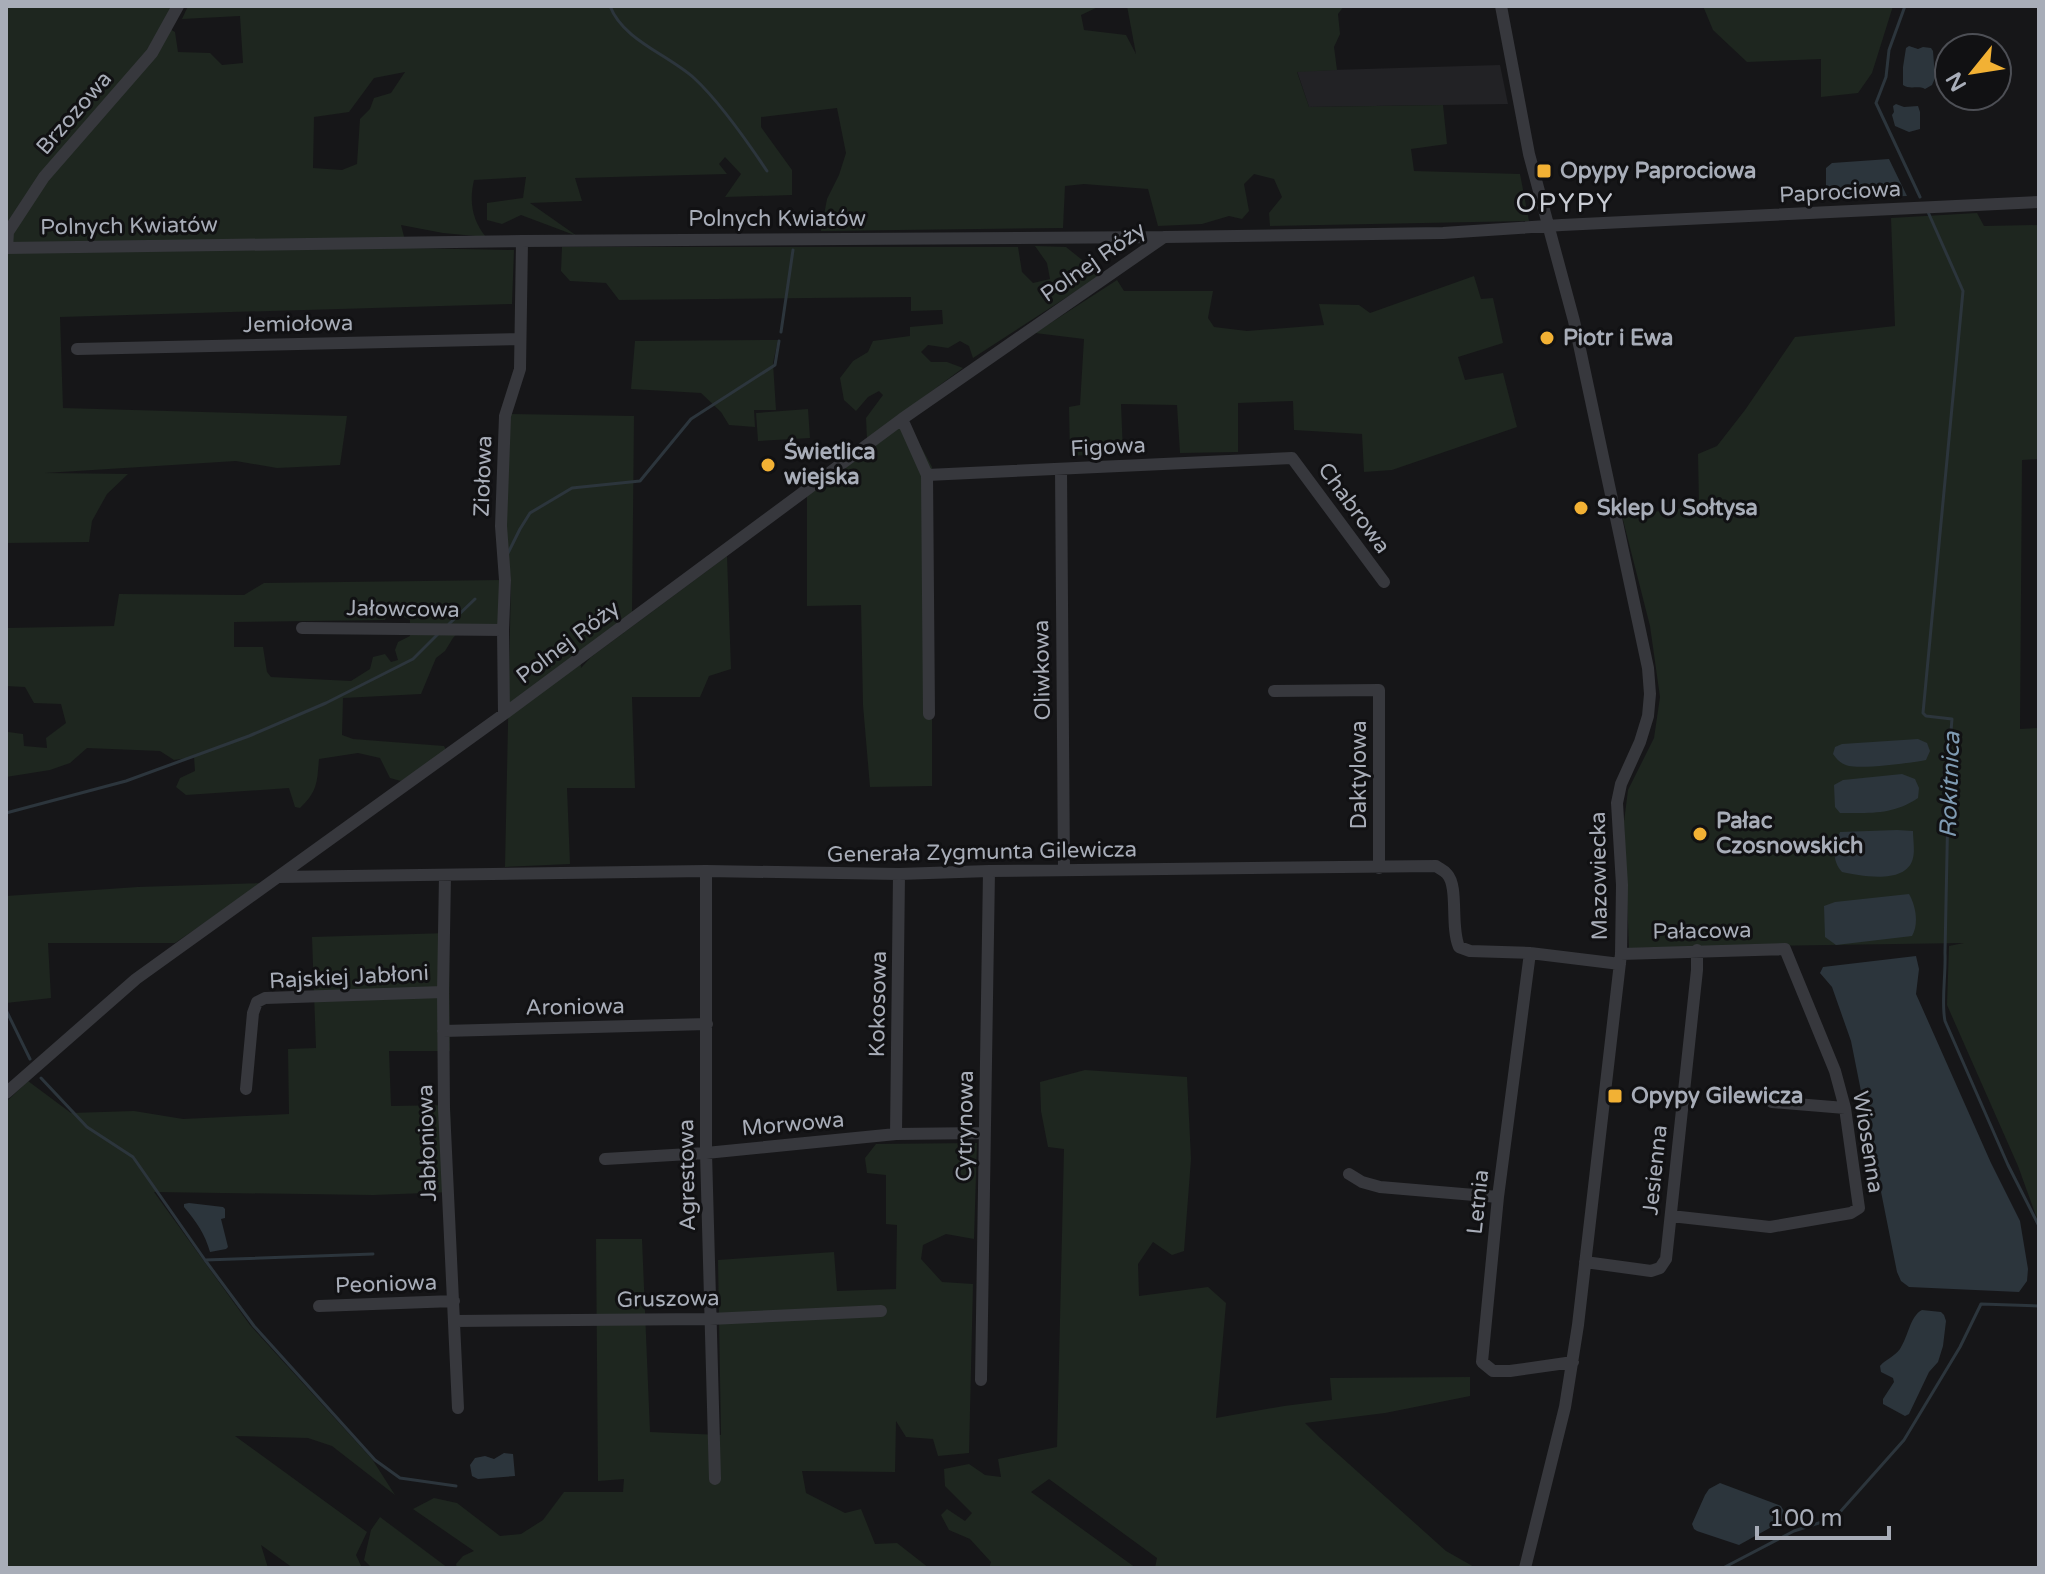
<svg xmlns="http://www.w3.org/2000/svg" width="2045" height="1574" viewBox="0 0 2045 1574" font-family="'Varela Round',sans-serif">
	<rect width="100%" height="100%" fill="#161618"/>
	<path fill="#222225" d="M1500,65L1508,104L1309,107L1297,71Z"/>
	<path fill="#1e261f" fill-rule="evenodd" d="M6,6H171L163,25L175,32L178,52L210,53L222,65L243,63L240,16L182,19L188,6H1100L1081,15L1084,30L1126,35L1136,54L1127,6H1344L1338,14L1340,34L1334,47L1337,70L1297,72L1309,107L1443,105L1447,144L1411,149L1414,171L1520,174L1529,221L1270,226L1269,213L1282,197L1274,179L1254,174L1244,184L1249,211L1242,219L1229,216L1202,224L1158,226L1148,189L1084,184L1065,186L1063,228L821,231L827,199L839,175L846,153L837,108L761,117V127L792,170V195L725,197L741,174L725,157L719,164L727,174L575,178L582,201L530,203L577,236L521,215L502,224L487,220V203L523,198L526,177L474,180C469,201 472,220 486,237L443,233L401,225L407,248L514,250L512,304L60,317L63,408L347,416L340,465L277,468L236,461L45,473L128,474L107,494L92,521L89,542L6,543ZM405,72L391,93L374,98L370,109L360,119L357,164L342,170L313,168L314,117L349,112L374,78Z
		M1703,6H1893L1872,73L1858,93L1821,97V59L1747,62L1713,30Z
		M1977,213L1984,226L2039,225V459L2022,460L2020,729L2039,728V1224L2018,1166L1947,1005L1949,946L1964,943L1629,948L1624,822L1628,790L1654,738L1660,697L1650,626L1622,516L1699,506L1698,454L1717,446L1745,410L1795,337L1895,326L1891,218Z
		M1035,246L1066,247L1101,275L973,358L969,346L960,341L948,348L928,345L921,352L931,362H947L963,368L867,439L866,418L883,395L879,391L868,397L856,411L844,400L840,378L853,361L868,352L873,341L910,336V327L943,324L942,310L911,311V297L619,300L606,283L570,281L561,271L562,247H1018L1022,272L1033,283L1050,279L1047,263Z
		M1474,276L1481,299L1493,298L1503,343L1458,357L1465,380L1503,373L1517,427L1392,470L1364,472L1362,434L1294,430L1293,401L1238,403V452L1180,453L1177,405L1121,404L1123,453L1070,456L1069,407L1080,405L1084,339L1035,333L1117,280L1124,291H1213L1208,318L1214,327L1247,331L1324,325L1319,304L1359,305L1370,313Z
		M778,340L773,363L776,410H754L755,427L729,425L721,412L701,393L631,389L635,341Z
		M808,409L810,438L758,441L756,413Z
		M510,414L634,416L632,614L580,653L581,668L591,657L727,556L731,669L709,676L700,697H632L635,788H567L570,864L505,867L511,581L505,529Z
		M898,428H911L932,467V786L870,787L863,705L861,605L807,606V496Z
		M502,580L500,626L465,625L453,638L445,651L436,658L421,694L343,698L342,735L353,739L444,746L447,752L401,781L390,778L380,758L358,753L319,759C317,782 318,791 300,808L295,807L289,788L186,795L176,787L180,778L195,771L194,757L174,760L160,751L87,748L70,763L50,770L6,777V728L8,732L23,734L24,746L47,748L46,738L66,723L61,704L34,703L25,687L6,686V628L114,626L119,594L244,595L264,583ZM391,604L397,606L393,612L410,620V636L398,642L395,650L398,660L391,662L385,654L373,657L370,669L351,681L271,677L267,672L263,647H234V622L385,620Z
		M263,883L175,943H48L51,998L6,1003V896L138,887Z
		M449,933L450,1051H389L391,1106L450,1105L452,1192L373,1195L154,1192L250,1325L372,1459L395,1495L332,1446L308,1438L235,1436L367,1532L356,1555L362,1568H293L261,1545L268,1568H6V1102L28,1081L71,1113L134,1111L183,1119L289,1114L288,1049L316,1048L312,937Z
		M1085,1070L1187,1077L1191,1159L1184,1251L1172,1255L1153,1242L1138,1264L1139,1296L1208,1287L1226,1303L1216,1418L1284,1406L1332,1400L1330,1378L1470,1377V1396L1385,1413L1305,1423L1320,1438L1446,1551L1476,1568H1155L1157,1558L1049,1479L1031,1492L1136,1568H989L991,1562L970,1539L949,1530L941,1515L947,1509L965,1521L972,1513L945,1486L944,1469L969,1464L985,1475L1001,1477L998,1459L1057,1447L1064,1149L1048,1147L1041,1111L1040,1082Z
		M977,1143L974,1239L946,1234L923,1245L921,1259L942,1282L973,1284L969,1453L938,1456L933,1439L906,1437L896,1421L895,1472L802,1471L806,1493L845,1513L861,1509L875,1544L897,1543L929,1568H457L456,1564L463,1556L474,1551L413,1509L434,1498L457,1503L500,1536L521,1534L543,1520L564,1492H623L624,1479L598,1481L596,1239H642L650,1432L721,1435L718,1260L834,1252L837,1291L896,1289L897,1225L886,1224V1175L867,1173L865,1158L876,1144Z
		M380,1517L448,1568H372L364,1560L371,1530Z"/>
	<path fill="#2c353c" d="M1909,46L1918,49L1923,47L1931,48L1933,51L1935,78L1932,85L1925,89C1918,85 1910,90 1903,85V67L1906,48Z
		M1896,104L1904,107L1918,106L1920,112V129L1909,132L1895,126L1892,115L1894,112L1893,106Z
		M1889,159L1907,196L1836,199L1826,193V168L1832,163Z
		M1918,739L1927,743L1930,751L1926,760C1911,763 1863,769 1849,766C1841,764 1837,760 1833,754L1835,747L1842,744Z
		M1902,774L1915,779L1919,788L1918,798C1893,815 1870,813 1840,813L1835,807L1834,785L1843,780Z
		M1897,830L1913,831C1913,839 1915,850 1913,858C1907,885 1861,876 1842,872C1831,859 1834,848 1840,832Z
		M1909,894C1916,906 1919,924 1912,936L1836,945L1825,937L1824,906L1835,902Z
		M1916,956L1919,969L1916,994L1991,1163L2020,1221L2028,1269L2027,1281L2019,1292L1909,1287L1901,1281L1897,1272L1851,1041L1832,987L1820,973L1823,967Z
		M189,1203L223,1207L225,1209V1218L221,1219L228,1247L226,1249L210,1252C205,1234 196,1221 184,1207V1204Z
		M1922,1310L1941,1312L1944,1315L1946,1321L1943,1346L1938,1362L1929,1372L1909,1414L1905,1416L1883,1404V1399L1894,1382L1893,1378L1881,1372L1880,1366C1886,1359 1894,1357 1900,1349C1909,1335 1910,1316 1922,1310Z
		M504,1453L513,1454L515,1476L478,1479L472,1476L470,1465L475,1458L485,1456L494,1459Z
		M1720,1483L1781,1506L1786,1515V1519L1739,1545L1697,1531L1694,1529L1692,1524L1705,1495L1709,1489Z"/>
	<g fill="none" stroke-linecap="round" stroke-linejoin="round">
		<path stroke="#2c353c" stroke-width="3" d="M610,6C623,40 667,54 694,78C720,102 747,141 767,171
			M1905,6L1889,50L1886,77L1876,103L1920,197
			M1928,212L1963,291L1923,713L1926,716L1952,719L1949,754L1945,953C1946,975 1941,1002 1945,1021L2008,1165L2039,1226
			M781,332L793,250
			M508,553L520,529L530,513L572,488L640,481L691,419L775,365L779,341
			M449,624L475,599
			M6,813L126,781L249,736L326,703L413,659L438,634
			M6,1010L30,1059
			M41,1078L87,1127L133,1157L205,1260L254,1326L375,1460L400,1478L456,1486
			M205,1260L373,1254
			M1723,1568L1794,1531L1825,1521L1840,1512L1904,1440L1960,1347L1981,1304L2039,1306"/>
		<path stroke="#37383d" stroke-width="12" d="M1501,6L1529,154L1574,321L1648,668L1650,694L1648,716L1640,742L1621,784L1617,803L1622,885L1621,954L1578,1325L1565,1407L1525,1568
			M6,248L522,241L1164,237L1443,233L1562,225L2039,202
			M7,248L8,232L44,177L152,53L178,6
			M77,349L520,339
			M902,419L927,475L929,714
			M1061,469L1064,870
			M927,475L1292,458L1384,582
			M302,628L503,630
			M1274,691L1379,690V868
			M504,714L503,630L505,580L501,526L505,416L520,369L522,241
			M706,871V1153L715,1479
			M445,875L443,992L444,1109L458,1408
			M278,877L706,871L899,874L989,871L1436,866C1440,869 1444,870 1447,874C1459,887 1450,926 1459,947L1470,951L1530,953L1620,964
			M1530,953L1498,1197L1482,1362L1493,1371H1510L1573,1362
			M1621,954L1785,949L1835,1071L1845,1108L1859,1208L1851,1213L1770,1227L1671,1216
			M443,1031L707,1024
			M246,1089L253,1013L257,1002L265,998L443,992
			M6,1093L136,979L504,714L902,419L1164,237
			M1772,1102L1845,1108
			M896,1134L899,874
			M605,1159L706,1153L896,1134L984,1133
			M1349,1174L1362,1182L1380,1187L1498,1197
			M1585,1262L1651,1271L1660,1268L1666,1259L1697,970V950
			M319,1306L454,1301
			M455,1321L710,1319L881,1311
			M981,1380L989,871"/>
	</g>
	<g fill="#f2b134" stroke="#111113" stroke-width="3">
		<rect x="1536" y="163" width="16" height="16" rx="4"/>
		<circle cx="1547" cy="338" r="8"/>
		<circle cx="768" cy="465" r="8"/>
		<circle cx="1581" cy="508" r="8"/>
		<circle cx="1700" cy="834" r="8"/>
		<rect x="1607" y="1088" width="16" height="16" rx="4"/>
	</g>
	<g text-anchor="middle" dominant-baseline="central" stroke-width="6" stroke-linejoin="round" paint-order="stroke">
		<g font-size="22" fill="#a8adb8" stroke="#111113">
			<text transform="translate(74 113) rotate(-49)">Brzozowa</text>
			<text transform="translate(1840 192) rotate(-3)">Paprociowa</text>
			<text x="777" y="219">Polnych Kwiatów</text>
			<text transform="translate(129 226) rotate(-1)">Polnych Kwiatów</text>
			<text transform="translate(1093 262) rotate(-35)">Polnej Róży</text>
			<text transform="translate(298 324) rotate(-1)">Jemiołowa</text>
			<text transform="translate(1108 447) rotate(-3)">Figowa</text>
			<text transform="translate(483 476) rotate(-88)">Ziołowa</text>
			<text transform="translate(1354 508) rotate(54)">Chabrowa</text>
			<text transform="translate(403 609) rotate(1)">Jałowcowa</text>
			<text transform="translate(568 642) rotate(-37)">Polnej Róży</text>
			<text transform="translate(1042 670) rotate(-91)">Oliwkowa</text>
			<text transform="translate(1359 775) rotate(-90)">Daktylowa</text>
			<text transform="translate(982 852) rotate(-1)">Generała Zygmunta Gilewicza</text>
			<text transform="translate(1599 876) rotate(-91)">Mazowiecka</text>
			<text transform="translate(1702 931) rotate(-1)">Pałacowa</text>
			<text transform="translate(349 977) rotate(-3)">Rajskiej Jabłoni</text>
			<text transform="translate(878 1004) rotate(-89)">Kokosowa</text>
			<text transform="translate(575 1007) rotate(-1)">Aroniowa</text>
			<text transform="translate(793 1124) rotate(-5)">Morwowa</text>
			<text transform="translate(965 1126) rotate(-89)">Cytrynowa</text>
			<text transform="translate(1868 1142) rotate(81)">Wiosenna</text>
			<text transform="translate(427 1143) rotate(-92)">Jabłoniowa</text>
			<text transform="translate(1655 1170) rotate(-84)">Jesienna</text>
			<text transform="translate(687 1175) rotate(-91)">Agrestowa</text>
			<text transform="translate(1478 1202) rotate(-84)">Letnia</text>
			<text transform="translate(386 1284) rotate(-2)">Peoniowa</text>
			<text transform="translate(668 1299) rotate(-1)">Gruszowa</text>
		</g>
		<g font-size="22" font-weight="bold" fill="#a8adb8" stroke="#111113" text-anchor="start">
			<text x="1560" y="171">Opypy Paprociowa</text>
			<text x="1563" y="338">Piotr i Ewa</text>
			<text x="784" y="452">Świetlica<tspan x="784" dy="25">wiejska</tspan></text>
			<text x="1597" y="508">Sklep U Sołtysa</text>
			<text x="1716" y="821">Pałac<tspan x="1716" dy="25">Czosnowskich</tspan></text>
			<text x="1631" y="1096">Opypy Gilewicza</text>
		</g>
		<g font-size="24" font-style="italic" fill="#7f9bb3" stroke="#111113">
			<text transform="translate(1950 785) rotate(-88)">Rokitnica</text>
		</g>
		<g font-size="26" letter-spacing="2" fill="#c9ccd4" stroke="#111113">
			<text x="1565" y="203">OPYPY</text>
		</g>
	</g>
	<rect width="2045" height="1574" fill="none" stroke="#a8adb8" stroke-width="16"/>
	<g transform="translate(1973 72) rotate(240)"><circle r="38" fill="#111113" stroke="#4d4f55" stroke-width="2"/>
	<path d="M0-6L14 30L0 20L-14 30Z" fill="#f2b134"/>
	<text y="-12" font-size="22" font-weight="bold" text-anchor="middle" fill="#a8adb8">N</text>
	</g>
	<path d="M1757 1526v12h132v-12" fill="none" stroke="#a8adb8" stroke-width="4"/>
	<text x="1769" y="1526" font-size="24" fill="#a8adb8" stroke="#111113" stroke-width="6" paint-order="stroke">100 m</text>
</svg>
